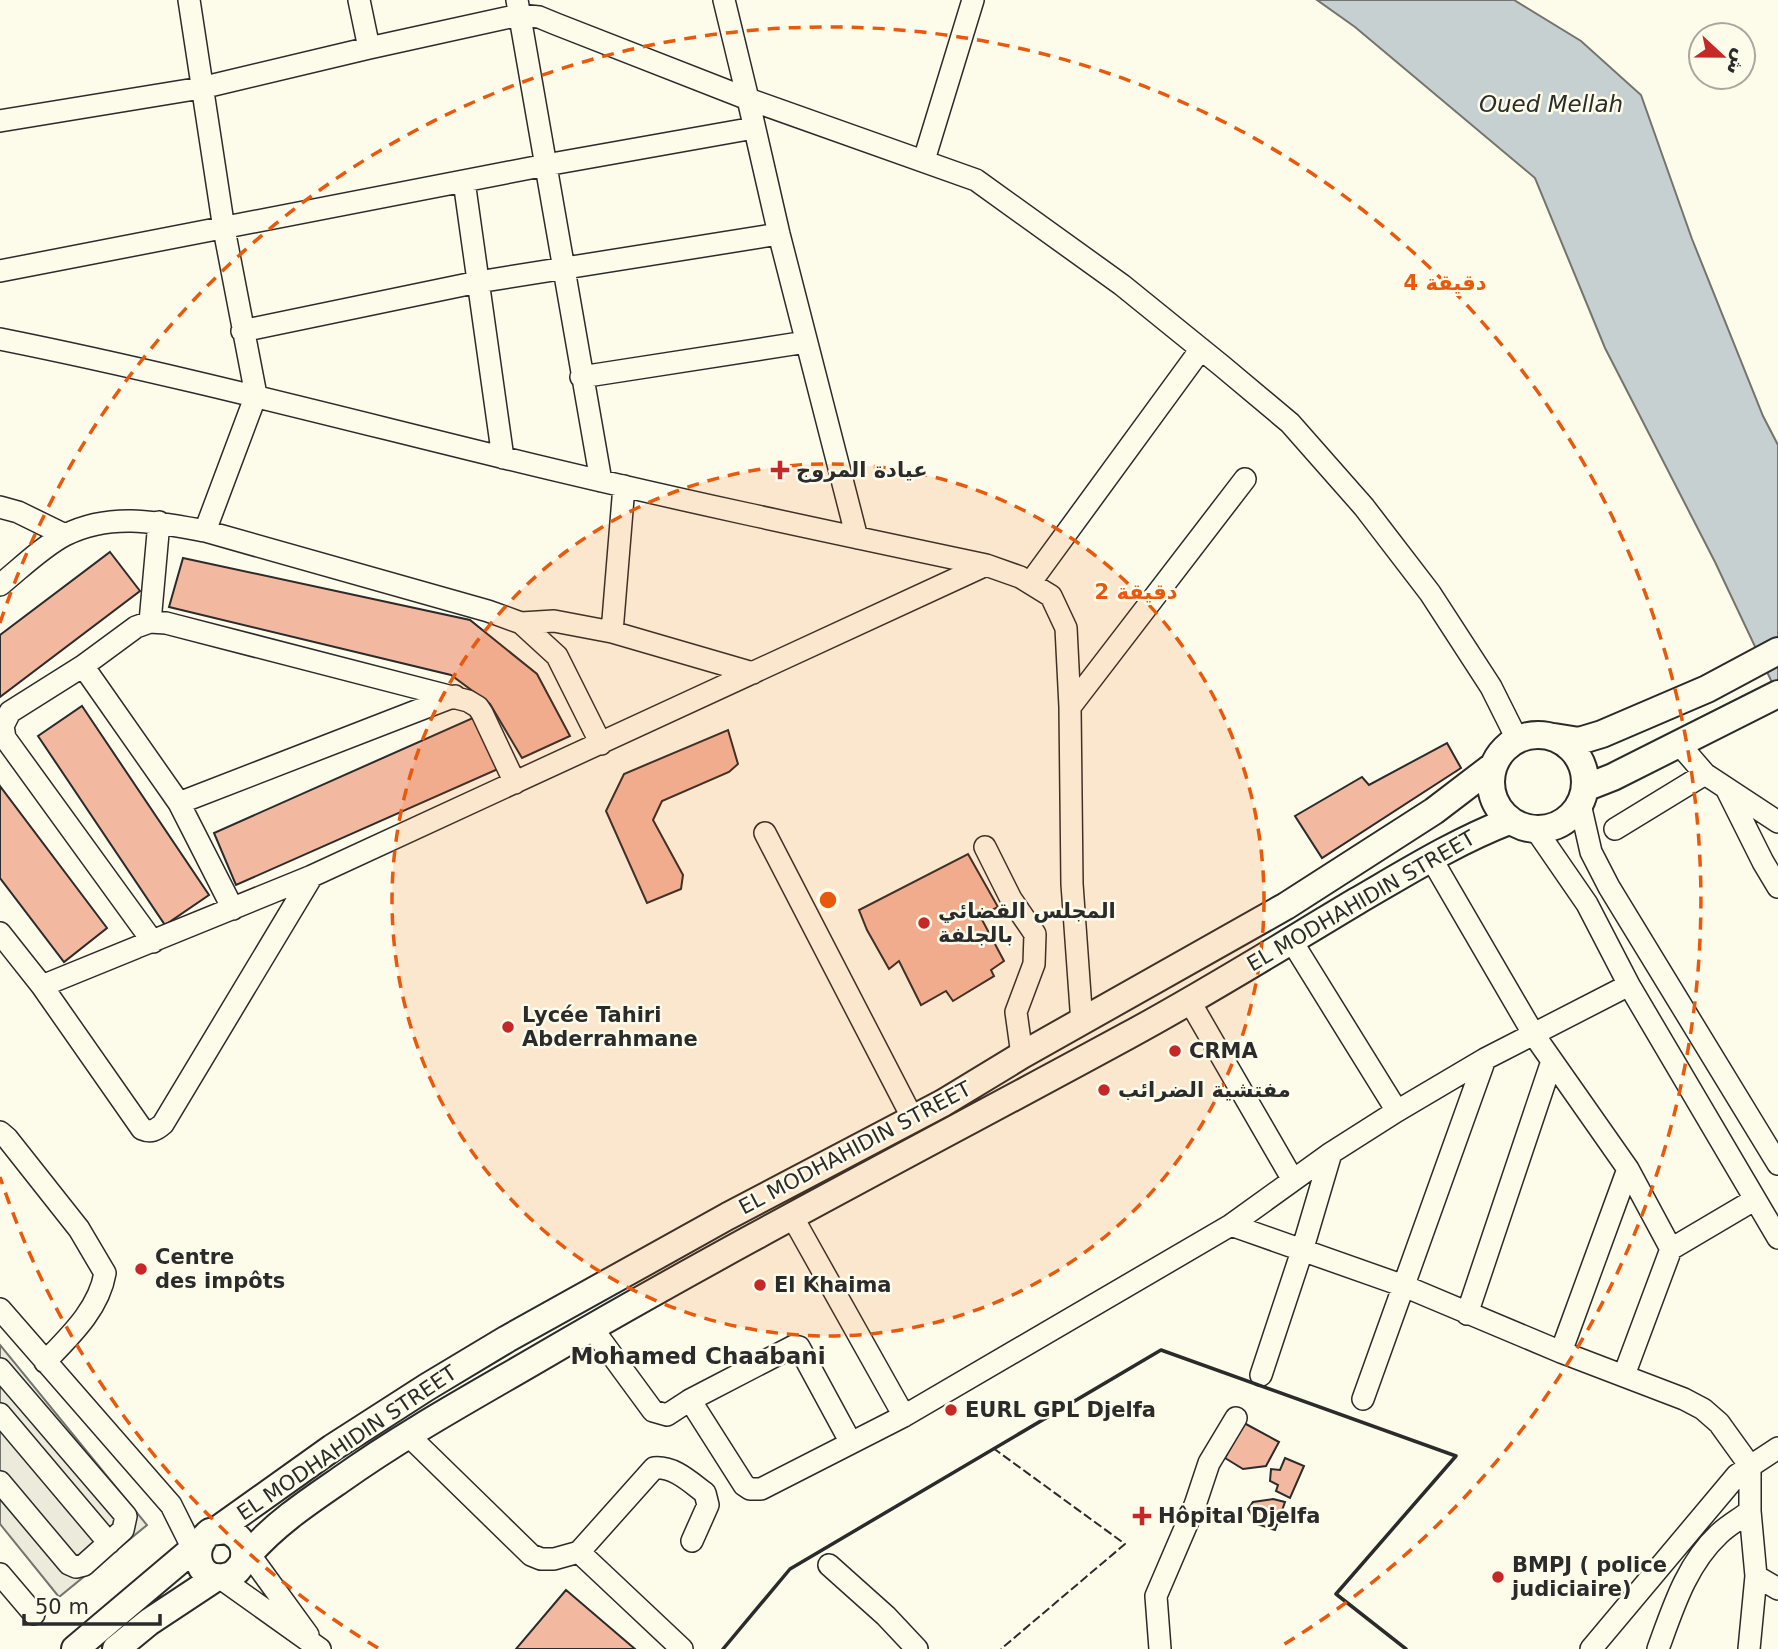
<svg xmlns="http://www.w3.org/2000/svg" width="1778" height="1649" viewBox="0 0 1778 1649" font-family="'DejaVu Sans',Vazirmatn,sans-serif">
	<rect width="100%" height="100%" fill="#fdfbea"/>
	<path fill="#eceadb" stroke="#74746e" stroke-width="2" d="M0,1345L147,1525L59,1597L0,1524Z"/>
	<path fill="#c7d0d0" stroke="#74746e" stroke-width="2" d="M1317,0H1514L1581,41L1641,95L1692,239L1763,416L1778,445V695L1715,562L1605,348L1535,178L1355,27Z"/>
	<path fill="#f2b8a0" stroke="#2b2b2b" stroke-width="2" d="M110,552L140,591L0,697V635Z
		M183,558L470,620L537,674L570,736L522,758L490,704L451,675L169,607Z
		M82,706L209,895L165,925L38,736Z
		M475,717L498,769L236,885L214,833Z
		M728,730L738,764L729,772L662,801L653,820L683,875L681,889L647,903L606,811L624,774Z
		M1447,743L1461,768L1322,858L1295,816L1362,777L1369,785Z
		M0,786L107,928L64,962L0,878Z
		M968,854L998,907L980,916L1004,961L991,970L994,976L953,1001L946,991L921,1005L899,961L889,969L867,930L859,910Z
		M1244,1423L1279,1442L1266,1466L1243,1469L1225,1458Z
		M1285,1458L1304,1466L1290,1498L1276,1491L1278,1485L1270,1481L1271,1469L1280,1470Z
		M1273,1499L1285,1502L1275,1530L1257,1524L1248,1509L1253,1502Z
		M566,1590L635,1649H516Z"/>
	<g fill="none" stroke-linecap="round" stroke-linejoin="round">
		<defs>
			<path id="minor" d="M359,0L369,48
				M517,0L601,481
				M0,121L201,88L369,48L519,15L539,17L556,24L748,99L724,0
				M924,160L973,0
				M464,181L503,458
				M0,271L546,165L754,128
				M242,331L478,282L779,234
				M0,339C170,373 337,417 505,458C664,497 825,531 986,565L1020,577L1051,596L1066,628L1070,707L1072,884L1082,1023
				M581,377L806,342
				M0,507L18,512L65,535
				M205,531L488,611L521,623L557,656L601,744
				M857,538L779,234L748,99L976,180L1122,285L1222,366L1290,423L1364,507L1430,593L1491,687L1517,739
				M1030,583L1201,349
				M0,585C21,568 42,547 65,535C111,512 157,522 205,531L256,395L224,229L189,0
				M150,622L159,522
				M521,623L554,621L612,632L753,673
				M612,632L624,486
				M83,666L179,803L233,909
				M1070,707L1245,479
				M1679,744L1705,774L1778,822
				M1727,790L1763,862L1778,887
				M179,803L455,696
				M1580,804L1591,852L1609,887L1778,1164
				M1615,829L1705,774
				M1536,830L1587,904L1629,985L1778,1238
				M765,833L913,1119
				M985,847L1011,899L1035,934L1034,964L1016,1012L1022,1055
				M1431,858L1534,1035L1628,1169L1671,1249
				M0,933L42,986L142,1129C151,1133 156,1130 163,1124L312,876
				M1291,940L1397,1111
				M153,942L5,738L3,726L10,712L83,666L136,627L150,622L166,623L468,701L478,707L482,713L515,783
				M42,986L312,876L986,565
				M1190,1002L1293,1180
				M0,1132L7,1138L79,1229L105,1273C99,1309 70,1336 45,1362
				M793,1218L904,1416
				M1231,1225L1404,1286L1561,1352L1628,1169
				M0,1309L171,1505L198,1559
				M1467,1314L1552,1061
				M592,1328L653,1411L667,1415L690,1400L744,1485L750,1489H761L904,1416L1231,1225L1331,1153L1397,1111L1485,1059L1629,985
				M1561,1352L1684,1399L1703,1409L1719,1423L1750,1466V1511L1756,1576L1749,1649
				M0,1369L126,1516L123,1530L84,1565L76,1567L69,1564L0,1482
				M1261,1375L1302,1251L1331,1153
				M1624,1375L1671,1249L1754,1200
				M1363,1399L1485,1059
				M690,1400L794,1346L799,1347L851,1443
				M0,1414L109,1543
				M408,1435L531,1555L541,1559H554L579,1552L654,1468C674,1466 690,1482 705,1493L708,1505L692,1541
				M244,1547L308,1635
				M579,1552L682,1649
				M829,1565L886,1616L917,1649
				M0,1574L34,1614
				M1756,1576L1778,1589
				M219,1577L320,1649
				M1160,1649L1156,1596L1195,1505L1209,1463L1236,1418
				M1591,1649L1737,1475L1778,1448
				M1658,1649C1673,1608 1686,1565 1719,1534C1728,1525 1740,1519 1750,1511"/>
			<path id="major" d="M1491 782a47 47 0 1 1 94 0a47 47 0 1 1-94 0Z
				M1554,737L1579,741L1602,734L1707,689L1778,651
				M1585,788L1613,777L1778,694
				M217,1530L332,1448L427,1387L507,1339L728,1216L943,1103L1022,1055L1286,906L1434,811L1493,766
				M243,1562C247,1547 241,1536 226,1530L210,1532C187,1550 200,1585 228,1576C239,1573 242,1562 249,1554C275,1524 308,1502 340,1480C406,1433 478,1394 548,1353C738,1242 934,1141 1127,1036C1205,994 1280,947 1357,901C1407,872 1455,842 1509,821
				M75,1649L198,1545
				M116,1649L149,1622L217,1577"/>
		</defs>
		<use href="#minor" stroke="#2b2b2b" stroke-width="24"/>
		<use href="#major" stroke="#2b2b2b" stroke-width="30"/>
		<use href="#minor" stroke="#fdfbea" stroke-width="21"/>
		<use href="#major" stroke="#fdfbea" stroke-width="26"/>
		<path stroke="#2b2b2b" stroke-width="2" stroke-dasharray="9 3.5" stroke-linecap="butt" d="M993,1448L1125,1544L1001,1649"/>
		<path stroke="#2b2b2b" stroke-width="3.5" d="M723,1649L790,1569L1161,1350L1456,1456L1336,1594L1406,1649"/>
	</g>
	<circle cx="828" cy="900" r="436" fill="#e8590c" fill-opacity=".12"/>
	<g fill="none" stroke="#e8590c" stroke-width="3.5" stroke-dasharray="12 9">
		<circle cx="828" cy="900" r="436"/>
		<path d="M378 1648A873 873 0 0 1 0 1177M0 623A873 873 0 1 1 1278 1648"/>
	</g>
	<g fill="#c62828" stroke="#fdfbea" stroke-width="2.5">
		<path d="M776.5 459.5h7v7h7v7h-7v7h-7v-7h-7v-7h7z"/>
		<circle cx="924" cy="923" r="7"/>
		<circle cx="508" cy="1027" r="7"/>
		<circle cx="1175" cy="1051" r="7"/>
		<circle cx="1104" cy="1090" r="7"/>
		<circle cx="141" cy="1269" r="7"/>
		<circle cx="760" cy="1285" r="7"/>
		<circle cx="951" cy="1410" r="7"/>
		<path d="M1138.5 1505.5h7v7h7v7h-7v7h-7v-7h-7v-7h7z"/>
		<circle cx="1498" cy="1577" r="7"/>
	</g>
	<g text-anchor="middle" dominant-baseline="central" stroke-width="5" stroke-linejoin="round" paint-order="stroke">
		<g font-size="21" font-weight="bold" fill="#2b2b2b" stroke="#fdfbea" text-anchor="start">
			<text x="796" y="470">عيادة المروج</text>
			<text x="938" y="911">المجلس القضائي<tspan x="938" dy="24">بالجلفة</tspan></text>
			<text x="522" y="1015">Lycée Tahiri<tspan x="522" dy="24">Abderrahmane</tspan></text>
			<text x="1189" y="1051">CRMA</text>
			<text x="1118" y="1090">مفتشية الضرائب</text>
			<text x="155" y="1257">Centre<tspan x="155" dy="24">des impôts</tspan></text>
			<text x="774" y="1285">El Khaima</text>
			<text x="965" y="1410">EURL GPL Djelfa</text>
			<text x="1158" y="1516">Hôpital Djelfa</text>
			<text x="1512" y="1565">BMPJ ( police<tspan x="1512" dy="24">judiciaire)</tspan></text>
		</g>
		<g font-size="21" fill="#2b2b2b" stroke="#fdfbea">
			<text transform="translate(1361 901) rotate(-30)">EL MODHAHIDIN STREET</text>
			<text transform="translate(855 1148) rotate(-28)">EL MODHAHIDIN STREET</text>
			<text transform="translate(347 1443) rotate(-34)">EL MODHAHIDIN STREET</text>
		</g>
		<g font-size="23" font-style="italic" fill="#2b2b2b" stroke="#fdfbea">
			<text x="1551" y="104">Oued Mellah</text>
		</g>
		<g font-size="23" font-weight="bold" fill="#2b2b2b" stroke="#fdfbea">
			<text x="698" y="1356">Mohamed Chaabani</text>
		</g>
	</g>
	<circle cx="828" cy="900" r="10" fill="#e8590c" stroke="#fdfbea" stroke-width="3.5"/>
	<g font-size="21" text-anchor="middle" font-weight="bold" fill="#e8590c" stroke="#fdfbea" stroke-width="5" stroke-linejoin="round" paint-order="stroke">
		<text x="1445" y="290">4 دقيقة</text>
		<text x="1136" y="599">2 دقيقة</text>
	</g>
	<g transform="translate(1722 56) rotate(112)"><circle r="33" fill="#fdfbea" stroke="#a9a89e" stroke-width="2"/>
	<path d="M0-5L12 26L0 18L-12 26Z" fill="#c62828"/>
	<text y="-10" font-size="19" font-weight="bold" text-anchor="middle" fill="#2b2b2b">ش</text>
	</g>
	<path d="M24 1614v10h136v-10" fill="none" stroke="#2b2b2b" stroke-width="3.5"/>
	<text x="35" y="1614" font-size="21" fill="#2b2b2b" stroke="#fdfbea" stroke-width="5" paint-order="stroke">50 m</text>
</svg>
